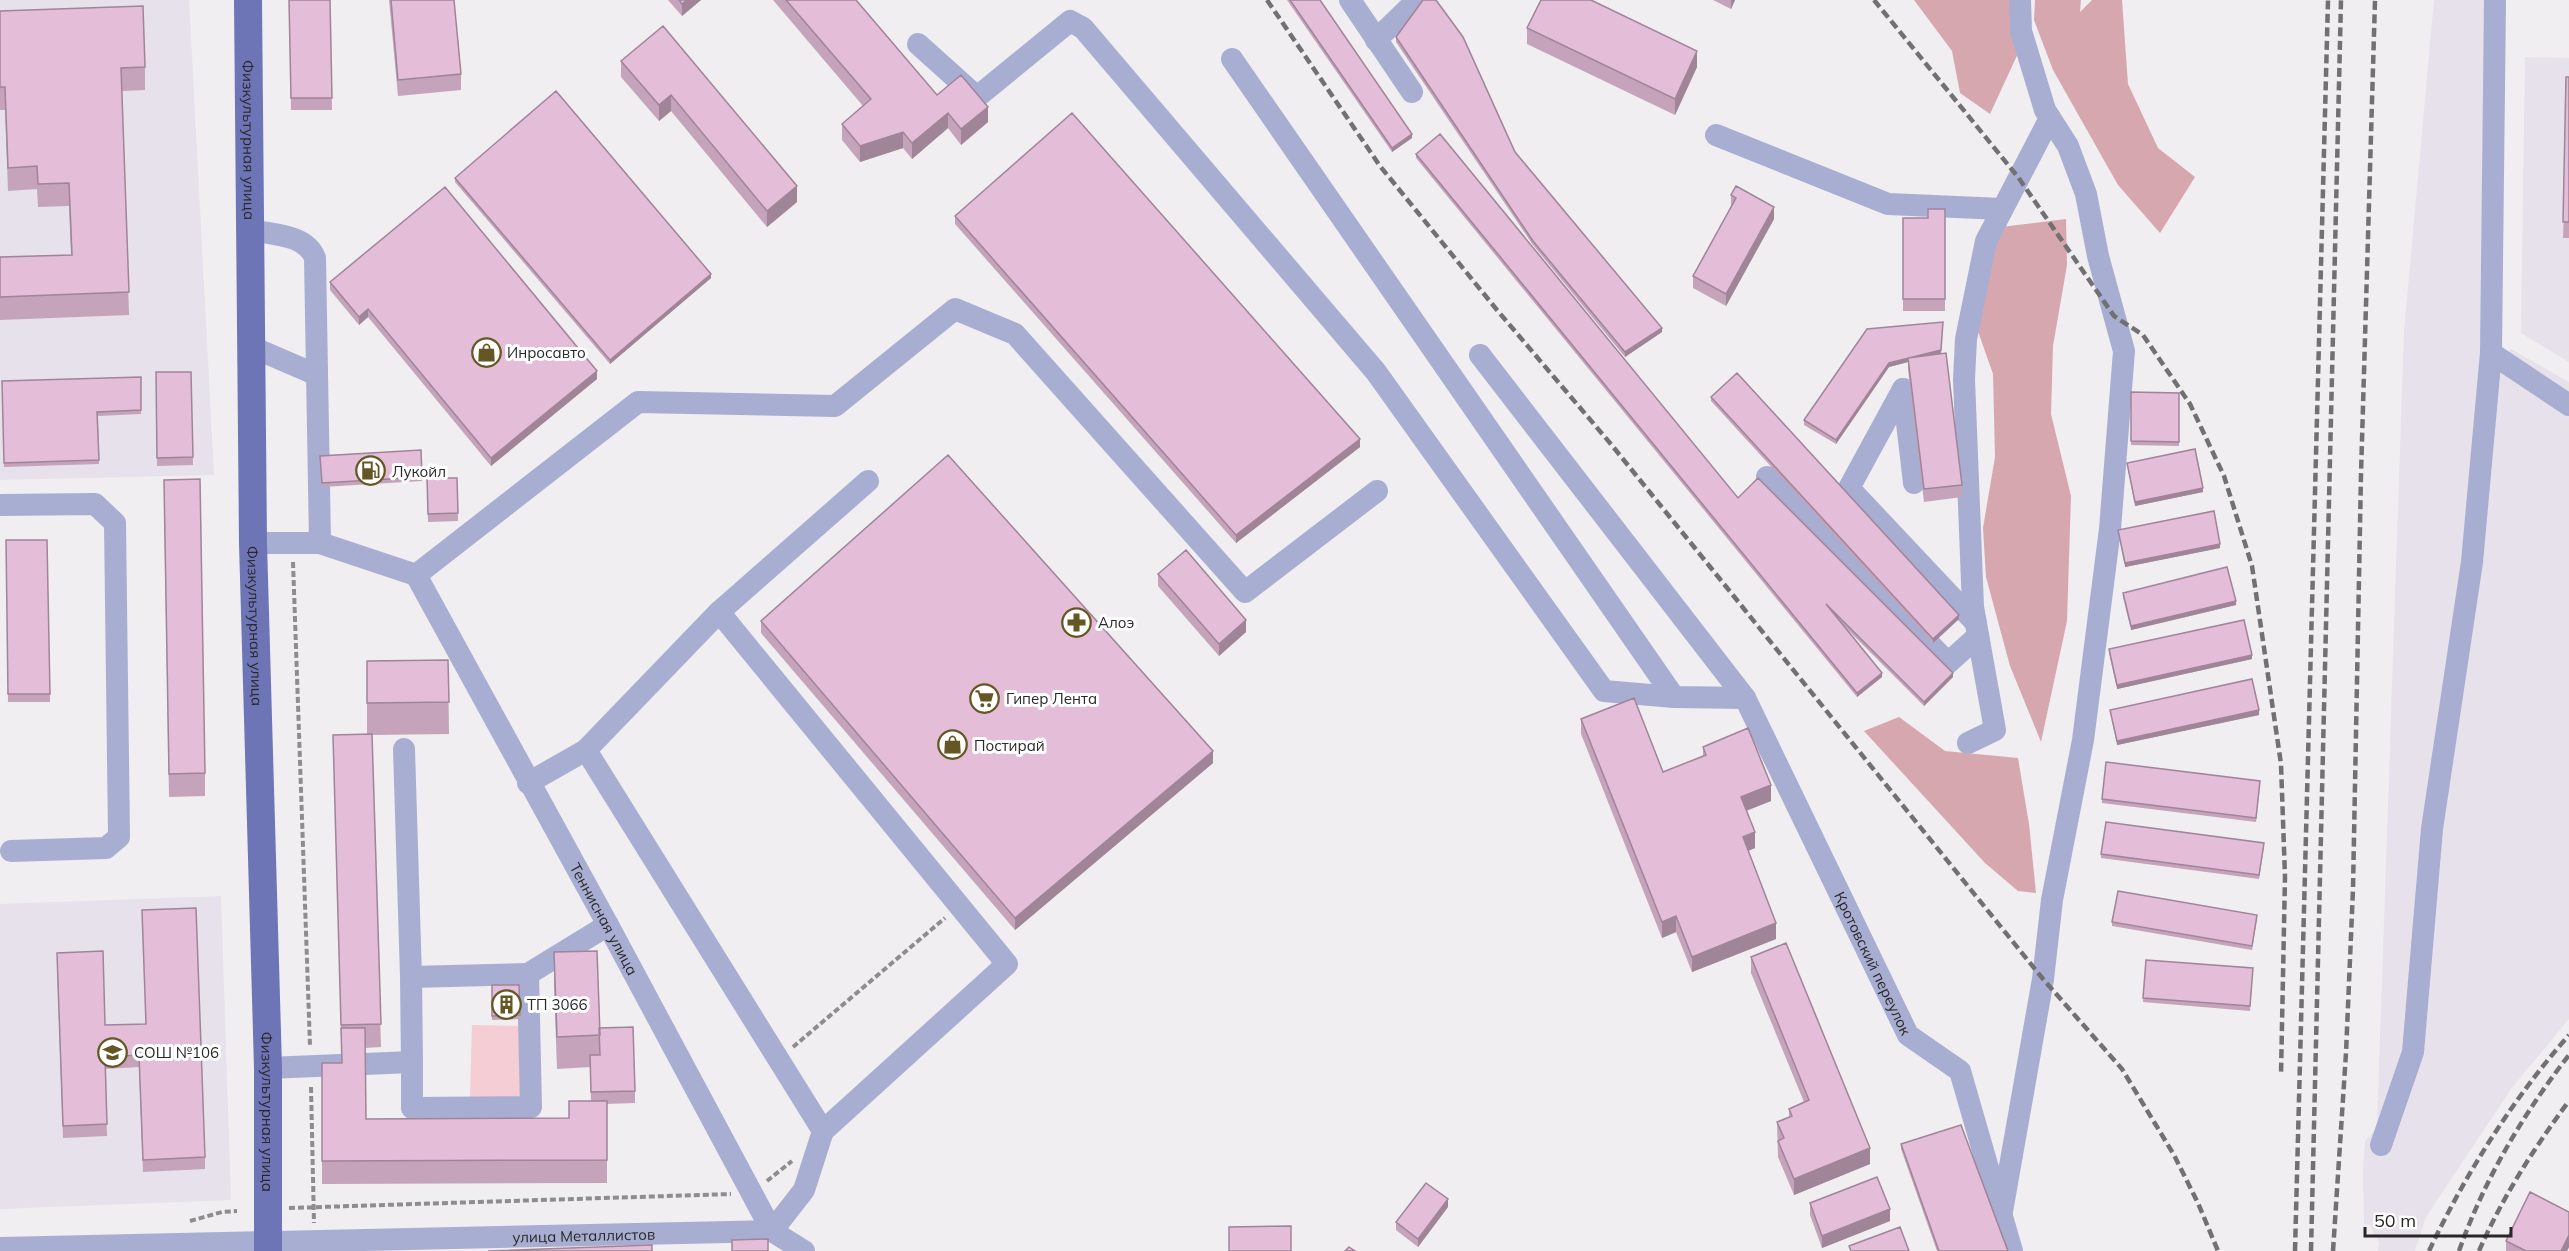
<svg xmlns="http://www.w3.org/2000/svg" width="2569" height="1251" viewBox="0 0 2569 1251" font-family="Mulish,sans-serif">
	<rect width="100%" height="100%" fill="#f0eef1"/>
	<path fill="#e6e1eb" d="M0,0H189L214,475L0,480Z
		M2434,0H2485L2481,372L2511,349L2569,382V1019L2511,1089L2426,1217L2415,1251H2378L2379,1243L2370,1225L2364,1224L2363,1169L2365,1141L2377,1128L2404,332Z
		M2525,57L2569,58V362L2521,333Z
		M221,896L231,1200L0,1209V904Z"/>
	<path fill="#f5cdd4" d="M472,1025L523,1026L522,1098L470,1097Z"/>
	<path fill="#d7a7af" d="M1914,0H2014L2020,49L1990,114L1960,93L1952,51Z
		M2035,0H2081L2080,12L2092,0H2122L2128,84L2158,148L2195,177L2160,233L2118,185L2053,70L2034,20Z
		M2066,219L2067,265L2053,346L2051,414L2071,496L2067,621L2041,742L2010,666L1986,577L1983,528L1995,457L1993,374L1974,320L2001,227Z
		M1899,717L1945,751L2018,758L2029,824L2036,893L2018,891L1985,863L1864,731Z"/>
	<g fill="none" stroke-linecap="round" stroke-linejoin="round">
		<path stroke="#8e8c8e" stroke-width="4" stroke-dasharray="6 3" stroke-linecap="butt" d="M293,562L310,1046
			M793,1047L945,918
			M311,1087L314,1223
			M767,1181L792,1161
			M289,1208L731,1194
			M190,1221L222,1212L237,1211"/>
		<g stroke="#a8aed2" stroke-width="22">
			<path d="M1350,0L1412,92"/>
			<path d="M1376,40L1415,2"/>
			<path d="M918,44L977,97L1070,21L1083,28L1376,372L1604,691L1674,697"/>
			<path d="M1232,59L1674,697L1745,698"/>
			<path d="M1716,135L1888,204L2002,209"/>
			<path d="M251,230C273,235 306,234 315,258L320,543"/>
			<path d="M252,347L317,375"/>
			<path d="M2491,353L2495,0"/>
			<path id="s1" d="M1480,355L1745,698L1908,1035L1960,1071L2012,1251"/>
			<path d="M1903,389L1849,488L1976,623"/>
			<path d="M1903,389L1914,483"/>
			<path d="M1767,477L1948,663L1978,636"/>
			<path d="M0,505L95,504L115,523L119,837L106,848L11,851"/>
			<path d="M253,543H320L416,575L638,402L835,406L955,309L1015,334L1245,592L1377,491"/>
			<path id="s2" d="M416,575L608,925L772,1231L804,1251"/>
			<path d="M719,612L1007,964L823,1131"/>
			<path d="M1968,743L1995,730L1973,607L1964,379L1966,339L1986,241L2050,118"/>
			<path d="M404,749L411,977"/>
			<path d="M528,783L586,750L719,612L868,481"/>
			<path d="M528,974L608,925"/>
			<path d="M268,1068L412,1062V1108L531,1107L528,974L411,977L412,1062"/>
			<path d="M2381,1145L2413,1052L2432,829L2472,562L2491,353L2569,405"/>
			<path d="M2001,1217L2043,979L2052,900L2083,740L2110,529L2124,351L2098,256L2086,194L2068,146L2045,110L2021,31L2020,0"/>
			<path id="s3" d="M0,1248L772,1231L804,1190L823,1131L586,750"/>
		</g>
		<path stroke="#6e75b7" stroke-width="28" id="s4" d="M248,0L253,543L268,1068V1251"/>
		<path stroke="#717072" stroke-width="4.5" stroke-dasharray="9 4.5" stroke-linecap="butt" d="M1267,0L1380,166L1497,310L1610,443L2043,979L2122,1069L2174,1155L2198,1203L2218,1251
			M1874,0L2018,177L2114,316L2143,335L2190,404L2224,476L2252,566L2281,764L2285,877L2281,1075
			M2295,1251L2328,0
			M2311,1251L2341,0
			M2333,1251L2346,1053L2353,889L2361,474L2375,0
			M2429,1251C2466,1173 2512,1100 2569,1035
			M2459,1251C2484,1180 2523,1114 2569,1055
			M2479,1251C2502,1198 2534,1148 2569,1101"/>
	</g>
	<path fill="#c4a3bb" d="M289,0H330L332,110H291Z
		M389,0H454L461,74V90L398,96Z
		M668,0H701L682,16Z
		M773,0H856L937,95L988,122L961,145L948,128L912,159L903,148L860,162L842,140V124L863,106Z
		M1287,0H1320L1412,138L1392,152Z
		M1713,0H1735L1731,9Z
		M0,11L145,67V90L122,91L129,315L0,320V257L71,255L69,206L38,207L37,189L8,191L5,110H0Z
		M663,26L797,202L767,227L671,111L659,121L621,77V61Z
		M1527,28L1697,67L1675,115L1527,44Z
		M1396,37L1515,152L1662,332L1625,357L1533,245L1396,42Z
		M2569,77V238H2563Z
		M1416,154L1738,498L1953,677L1924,706L1843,625L1882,677L1857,697L1416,158Z
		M455,178L711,278L610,364L455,182Z
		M1731,195L1774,219L1726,306L1693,288V276L1731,207Z
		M1945,209V311H1903V218H1928Z
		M955,216L1360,447L1236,543L955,224Z
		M330,282L597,379L491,466L368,317L359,325L330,290Z
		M1867,329L1941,354L1962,485V497L1924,502L1908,370V362L1889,367L1836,444L1804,425V420Z
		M156,372H191L193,465L157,466Z
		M141,377V414L98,416L99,464L4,467L2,381Z
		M2131,392L2179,393V446L2131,445Z
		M1711,397L1959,619L1933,643L1711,401Z
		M421,450L422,481L322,487L320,456Z
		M2127,463L2203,492L2135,506Z
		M427,478H457L458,521L428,522Z
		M164,503L205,773V796L169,797Z
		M2118,530L2220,548L2125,567Z
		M6,540H47L50,702H8Z
		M1158,574L1246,632L1219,656L1158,586Z
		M2123,593L2236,605L2131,630L2123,597Z
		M761,621L1213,763L1015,930L761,633Z
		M2109,649L2252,659L2117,689L2109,653Z
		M448,660L449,734L372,735L381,1047L365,1048L366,1119L569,1118L591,1101L590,1067L557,1069L554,985V952L599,1028L635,1091V1103L607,1104V1183L322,1184V1063H342L333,735L367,734V661Z
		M2110,710L2259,715L2117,745Z
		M1581,719L1663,772L1703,757V747L1771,801L1747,810L1755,848L1748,851L1776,939L1692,972L1676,932L1662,938L1581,734Z
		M2260,785L2256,822L2102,803V799Z
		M2264,847L2259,879L2101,858V854Z
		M2257,919L2252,950L2112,926V922Z
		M1751,957L1870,1164L1794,1195L1778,1157L1777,1122L1789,1117V1109L1804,1102L1751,973Z
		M2146,960L2253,968L2250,1011L2143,1002Z
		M57,965L105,1025L146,1024L205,1157V1169L143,1172L139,1067L105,1069L107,1136L63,1138Z
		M492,985H519L520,1019L492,1020Z
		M1901,1144L2008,1251H1937L1901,1149Z
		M1810,1203L1890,1221L1822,1248L1810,1215Z
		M1448,1207L1418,1247L1396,1230V1222Z
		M2569,1212V1247L2567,1251H2506V1241Z"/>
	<path fill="#a08498" d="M687,0H701L682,16V4Z
		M1731,0H1735L1731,9Z
		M1697,51V67L1675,115V99Z
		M671,95V111L659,121V105Z
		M988,107V122L961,145V129Z
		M948,113V128L912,159V143Z
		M903,132V148L860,162V146Z
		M1412,134V138L1392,152V148Z
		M797,186V202L767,227V211Z
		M1774,207V219L1726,306V294Z
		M711,274V278L610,364V360Z
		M368,309V317L359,325V317Z
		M1943,322L1941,354L1908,358Z
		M1662,328V332L1625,357V352Z
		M1908,358V362L1889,367L1836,444V440L1889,363Z
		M597,371V379L491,466V458Z
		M1360,439V447L1236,543V535Z
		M2203,488V492L2135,506V502Z
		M2220,544V548L2125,567V563Z
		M2236,601V605L2131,630V626Z
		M1959,615V619L1933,643V639Z
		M1246,620V632L1219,656V644Z
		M2252,655V659L2117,689V685Z
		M1882,673V677L1857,697V693Z
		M1953,673V677L1924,706V702Z
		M2259,710V715L2117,745V741Z
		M1213,751V763L1015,930V918Z
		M1771,785V801L1741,813V797Z
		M1755,832V848L1743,853V837Z
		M1676,916V932L1662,938V922Z
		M1776,923V939L1692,972V957Z
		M1870,1148V1164L1794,1195V1179Z
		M1448,1199V1207L1418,1247V1239Z
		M1890,1209V1221L1822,1248V1236Z
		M2569,1235V1247L2567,1251H2561Z"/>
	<path fill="#e4bdd9" stroke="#a08498" stroke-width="1.5" d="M289,0H330L332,98H291Z
		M391,0H454L461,74L398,80Z
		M679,0H687L682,4Z
		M786,0H856L937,95L961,75L988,107L961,129L948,113L912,143L903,132L860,146L842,124L871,99Z
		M1290,0H1320L1412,134L1392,148Z
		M1423,0H1436L1463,37L1515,152L1662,328L1625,352L1533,241L1396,37Z
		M1541,0H1591L1697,51L1675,99L1527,28Z
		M143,6L145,67L121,68L129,292L0,297V257L72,255L69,183L38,184L37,166L8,168L5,87H0V11Z
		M663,26L797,186L767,211L671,95L659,105L621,61Z
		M2566,77H2569V222H2563Z
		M556,91L711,274L610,360L455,178Z
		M1072,113L1360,439L1236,535L955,216Z
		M1440,134L1738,498L1758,478L1953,673L1924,702L1826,604L1882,673L1857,693L1416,154Z
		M1736,186L1774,207L1726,294L1693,276L1736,198L1731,195Z
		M445,187L597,371L491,458L368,309L359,317L330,282Z
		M1928,209H1945V299H1903V218H1928Z
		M1943,322L1941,350L1889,363L1836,440L1804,420L1867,329Z
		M1946,353L1962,485L1924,489L1908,358Z
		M156,372H191L193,457L157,458Z
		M1737,373L1959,615L1933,639L1711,397Z
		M141,377V410L97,412L99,460L4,463L2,381Z
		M2131,392L2179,393V442L2131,441Z
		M2195,449L2203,488L2135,502L2127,463Z
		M421,450L422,477L322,483L320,456Z
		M948,455L1213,751L1015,918L761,621Z
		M427,478H457L458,513L428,514Z
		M200,479L205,773L169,774L164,480Z
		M2214,511L2220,544L2125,563L2118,530Z
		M6,540H47L50,694H8Z
		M1186,550L1246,620L1219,644L1158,574Z
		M2227,567L2236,601L2131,626L2123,593Z
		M2244,620L2252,655L2117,685L2109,649Z
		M448,660L449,702L367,703V661Z
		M2252,679L2259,710L2117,741L2110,710Z
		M1634,698L1663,772L1706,755L1703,747L1748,728L1771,785L1741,797L1755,832L1743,837L1776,923L1692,957L1676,916L1662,922L1581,719Z
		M372,734L381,1024L341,1025L333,735Z
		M2106,762L2260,781L2256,818L2102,799Z
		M2106,822L2264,843L2259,875L2101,854Z
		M2118,891L2257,915L2252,946L2112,922Z
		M196,908L205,1157L143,1160L139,1055L105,1057L107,1124L63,1126L57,953L103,951L105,1025L146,1024L142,910Z
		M1786,943L1870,1148L1794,1179L1778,1141L1784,1138L1777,1122L1792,1116L1789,1109L1809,1100L1751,957Z
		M597,951L600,1035L557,1037L554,952Z
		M2146,960L2253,968L2250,1006L2143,998Z
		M492,985H519L520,1015L492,1016Z
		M633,1027L635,1091L591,1092L590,1055H600L599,1028Z
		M341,1028H365L366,1119L569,1118V1101H607V1160L322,1161V1063H342Z
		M1961,1125L2008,1251H1939L1901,1144Z
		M1877,1177L1890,1209L1822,1236L1810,1203Z
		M1426,1183L1448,1199L1418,1239L1396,1222Z
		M2530,1192L2569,1212V1235L2561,1251H2526L2506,1241Z
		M1291,1226V1251H1229V1227Z
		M1900,1227L1909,1251H1851L1849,1246Z
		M768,1239V1251H732V1240Z
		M652,1245V1251H488Z
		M1349,1247L1355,1251H1345Z"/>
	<defs>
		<symbol id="shop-ring" viewBox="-11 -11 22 22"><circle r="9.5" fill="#fff" stroke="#645724" stroke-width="1.5"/><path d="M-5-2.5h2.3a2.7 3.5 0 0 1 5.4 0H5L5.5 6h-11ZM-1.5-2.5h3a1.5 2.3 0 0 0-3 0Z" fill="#645724"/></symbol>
		<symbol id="fuel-ring" viewBox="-11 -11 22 22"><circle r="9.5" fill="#fff" stroke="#645724" stroke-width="1.5"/><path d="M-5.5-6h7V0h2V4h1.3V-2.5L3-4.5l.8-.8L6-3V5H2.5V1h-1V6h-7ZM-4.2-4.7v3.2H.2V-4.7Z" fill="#645724"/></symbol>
		<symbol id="pharmacy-ring" viewBox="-11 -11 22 22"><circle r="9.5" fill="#fff" stroke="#645724" stroke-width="1.5"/><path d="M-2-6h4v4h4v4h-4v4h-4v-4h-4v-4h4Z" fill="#645724"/></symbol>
		<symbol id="supermarket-ring" viewBox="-11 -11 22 22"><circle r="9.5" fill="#fff" stroke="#645724" stroke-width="1.5"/><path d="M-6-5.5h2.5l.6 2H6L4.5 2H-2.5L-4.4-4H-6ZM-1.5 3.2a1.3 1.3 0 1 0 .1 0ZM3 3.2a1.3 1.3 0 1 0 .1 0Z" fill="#645724"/></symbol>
		<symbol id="building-ring" viewBox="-11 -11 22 22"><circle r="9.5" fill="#fff" stroke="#645724" stroke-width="1.5"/><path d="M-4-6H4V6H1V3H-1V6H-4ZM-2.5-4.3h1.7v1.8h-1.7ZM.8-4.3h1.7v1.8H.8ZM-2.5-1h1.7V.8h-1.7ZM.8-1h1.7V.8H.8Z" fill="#645724"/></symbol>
		<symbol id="school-ring" viewBox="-11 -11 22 22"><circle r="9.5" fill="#fff" stroke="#645724" stroke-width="1.5"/><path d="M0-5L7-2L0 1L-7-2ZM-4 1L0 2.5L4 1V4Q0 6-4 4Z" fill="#645724"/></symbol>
	</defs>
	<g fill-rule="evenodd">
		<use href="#shop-ring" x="470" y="336" width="33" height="33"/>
		<use href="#fuel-ring" x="354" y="454" width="33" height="33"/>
		<use href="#pharmacy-ring" x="1060" y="606" width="33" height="33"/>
		<use href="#supermarket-ring" x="968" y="682" width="33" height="33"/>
		<use href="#shop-ring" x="936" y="728" width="33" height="33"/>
		<use href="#building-ring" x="490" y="988" width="33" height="33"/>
		<use href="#school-ring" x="96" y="1036" width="33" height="33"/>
	</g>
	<g text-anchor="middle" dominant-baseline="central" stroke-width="6" stroke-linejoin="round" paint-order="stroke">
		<g font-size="15" fill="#292829" stroke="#fff">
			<text stroke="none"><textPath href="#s4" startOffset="140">Физкультурная улица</textPath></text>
			<text stroke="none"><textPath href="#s4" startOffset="626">Физкультурная улица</textPath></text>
			<text stroke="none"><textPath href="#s2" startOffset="392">Теннисная улица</textPath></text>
			<text stroke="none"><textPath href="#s1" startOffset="728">Кротовский переулок</textPath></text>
			<text stroke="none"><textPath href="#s4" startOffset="1112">Физкультурная улица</textPath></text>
			<text stroke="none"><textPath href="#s3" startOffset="584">улица Металлистов</textPath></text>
		</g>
		<g font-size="15" fill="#292829" stroke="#fff" text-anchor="start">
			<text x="507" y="352">Инросавто</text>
			<text x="392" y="471">Лукойл</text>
			<text x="1098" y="622">Алоэ</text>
			<text x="1006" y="698">Гипер Лента</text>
			<text x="974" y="745">Постирай</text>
			<text x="527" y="1004">ТП 3066</text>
			<text x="134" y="1052">СОШ №106</text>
		</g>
	</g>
	<path d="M2365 1227v9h146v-9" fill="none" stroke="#292829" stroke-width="3"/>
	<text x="2374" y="1227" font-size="18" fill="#292829" stroke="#ffffff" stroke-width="4.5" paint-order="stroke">50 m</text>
</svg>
